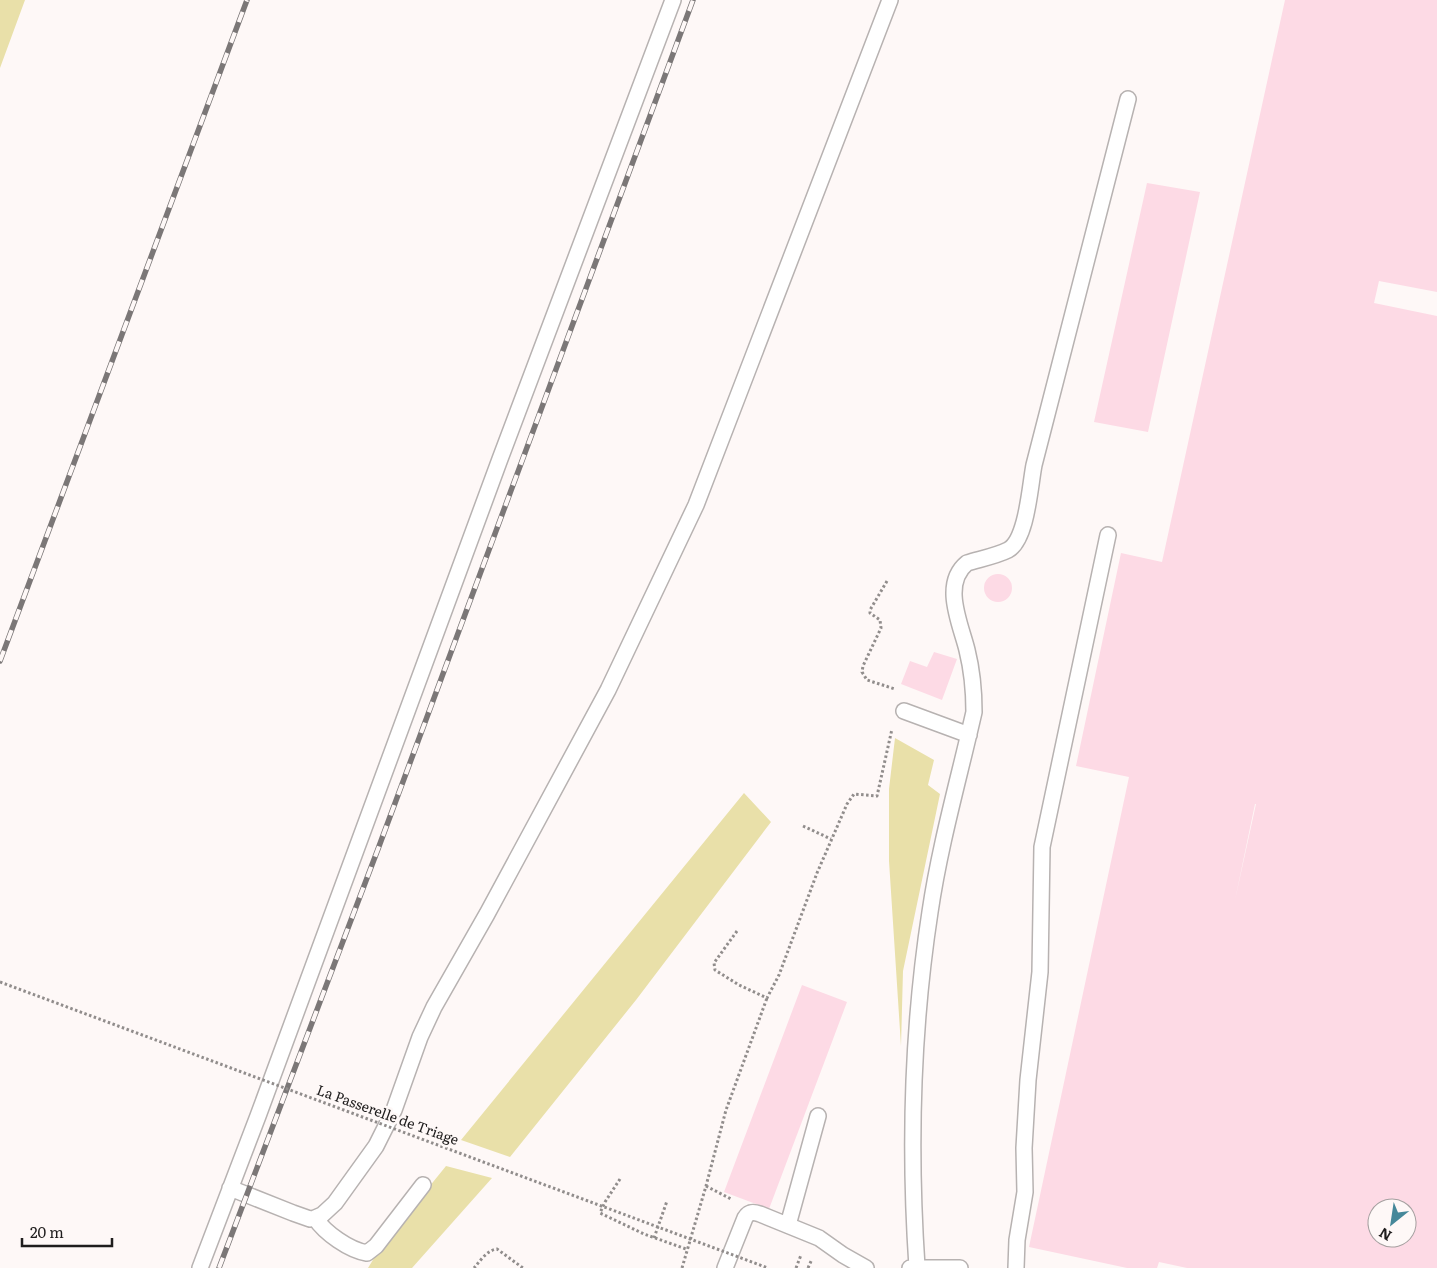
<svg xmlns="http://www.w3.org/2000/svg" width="1437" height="1268" viewBox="0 0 1437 1268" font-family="Literata,serif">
	<rect width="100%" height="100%" fill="#fef8f7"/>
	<path fill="#e9e0a9" d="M0,0H25L0,68Z
		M895,738L934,760L928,785L940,794L903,971L901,1046L889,861V789Z
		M744,793L771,822L636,1000L510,1157L461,1140Z
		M446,1166L492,1178L412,1268H368L382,1245Z"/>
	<path fill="#fddae5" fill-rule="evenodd" d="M1285,0H1437V292L1379,281L1374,303L1437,316V1268H1187L1159,1262L1157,1268H1127L1029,1247L1129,777L1076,766L1121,553L1162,562ZM1255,804H1256L1235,900ZM1377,1208H1407V1238H1377Z
		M1147,183L1200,192L1148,432L1094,422Z
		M984 588a14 14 0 1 1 28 0a14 14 0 1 1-28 0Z
		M934,652L957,659L942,700L901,684L910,661L927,667Z
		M802,985L847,1002L769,1209L724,1192Z"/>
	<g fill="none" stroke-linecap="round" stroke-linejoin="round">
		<defs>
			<path id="service" d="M904,711L969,735
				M230,1188L293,1213L310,1219L315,1218L322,1215L335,1203L376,1146L394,1110L420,1037L434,1007L487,914L608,690L696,505L890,0
				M315,1218C325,1233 349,1250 367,1253L376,1246L423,1185
				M788,1225L818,1116
				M917,1267C909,1149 912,1029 930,912C940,844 959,778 974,712C974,691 972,670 967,650C961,625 941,584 967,563C980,559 996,556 1008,550C1027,540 1030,485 1034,465L1128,99
				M200,1268L258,1116L500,459L673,0
				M725,1268L745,1218C749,1211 754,1212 760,1214L819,1238L843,1255L866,1268
				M910,1268H960
				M1016,1268L1017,1240L1025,1192L1024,1148L1028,1080L1040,972L1042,847L1108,535"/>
		</defs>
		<use href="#service" stroke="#b7b2b1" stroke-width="18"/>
		<path stroke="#918d8c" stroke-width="3" stroke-dasharray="2.5 2.5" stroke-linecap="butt" d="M887,581L870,610V613L880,620L881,628L863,666L862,672L867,680L895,689
			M803,826L831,839
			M737,931L714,963L715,970L739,985L767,998L779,975L817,873L847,804L854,794L877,796L892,729
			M620,1179L605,1202L600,1213L644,1234L686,1249
			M706,1186L731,1199
			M654,1238L667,1201
			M474,1268C480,1261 487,1250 497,1249L523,1268
			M682,1268L706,1186L726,1110L767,998
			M796,1268L801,1255
			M808,1268L812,1259"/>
		<use href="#service" stroke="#fff" stroke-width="15"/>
		<defs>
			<path id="rail" d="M0,661L247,0
				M219,1268L378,849L693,0"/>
		</defs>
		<use href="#rail" stroke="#7b7777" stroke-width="5.5"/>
		<use href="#rail" stroke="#fef8f7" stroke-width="4" stroke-dasharray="11" stroke-linecap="butt"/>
		<path stroke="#918d8c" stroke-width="3" stroke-dasharray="2.5 2.5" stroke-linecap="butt" d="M0,982L768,1268"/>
	</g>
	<g text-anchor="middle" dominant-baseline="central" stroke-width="5" stroke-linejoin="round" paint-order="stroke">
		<g font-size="14" fill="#1f1d1d" stroke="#fef8f7">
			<text transform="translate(388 1114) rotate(20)">La Passerelle de Triage</text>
		</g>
	</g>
	<g transform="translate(1392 1223) rotate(210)"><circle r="24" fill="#fef8f7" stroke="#a5a0a0"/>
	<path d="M0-4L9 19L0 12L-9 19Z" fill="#46889a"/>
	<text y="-8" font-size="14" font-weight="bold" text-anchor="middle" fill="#1f1d1d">N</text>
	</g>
	<path d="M22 1238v8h90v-8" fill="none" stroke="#1f1d1d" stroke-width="2.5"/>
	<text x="30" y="1238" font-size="15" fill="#1f1d1d" stroke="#fef8f7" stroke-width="4" paint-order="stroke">20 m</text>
</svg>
